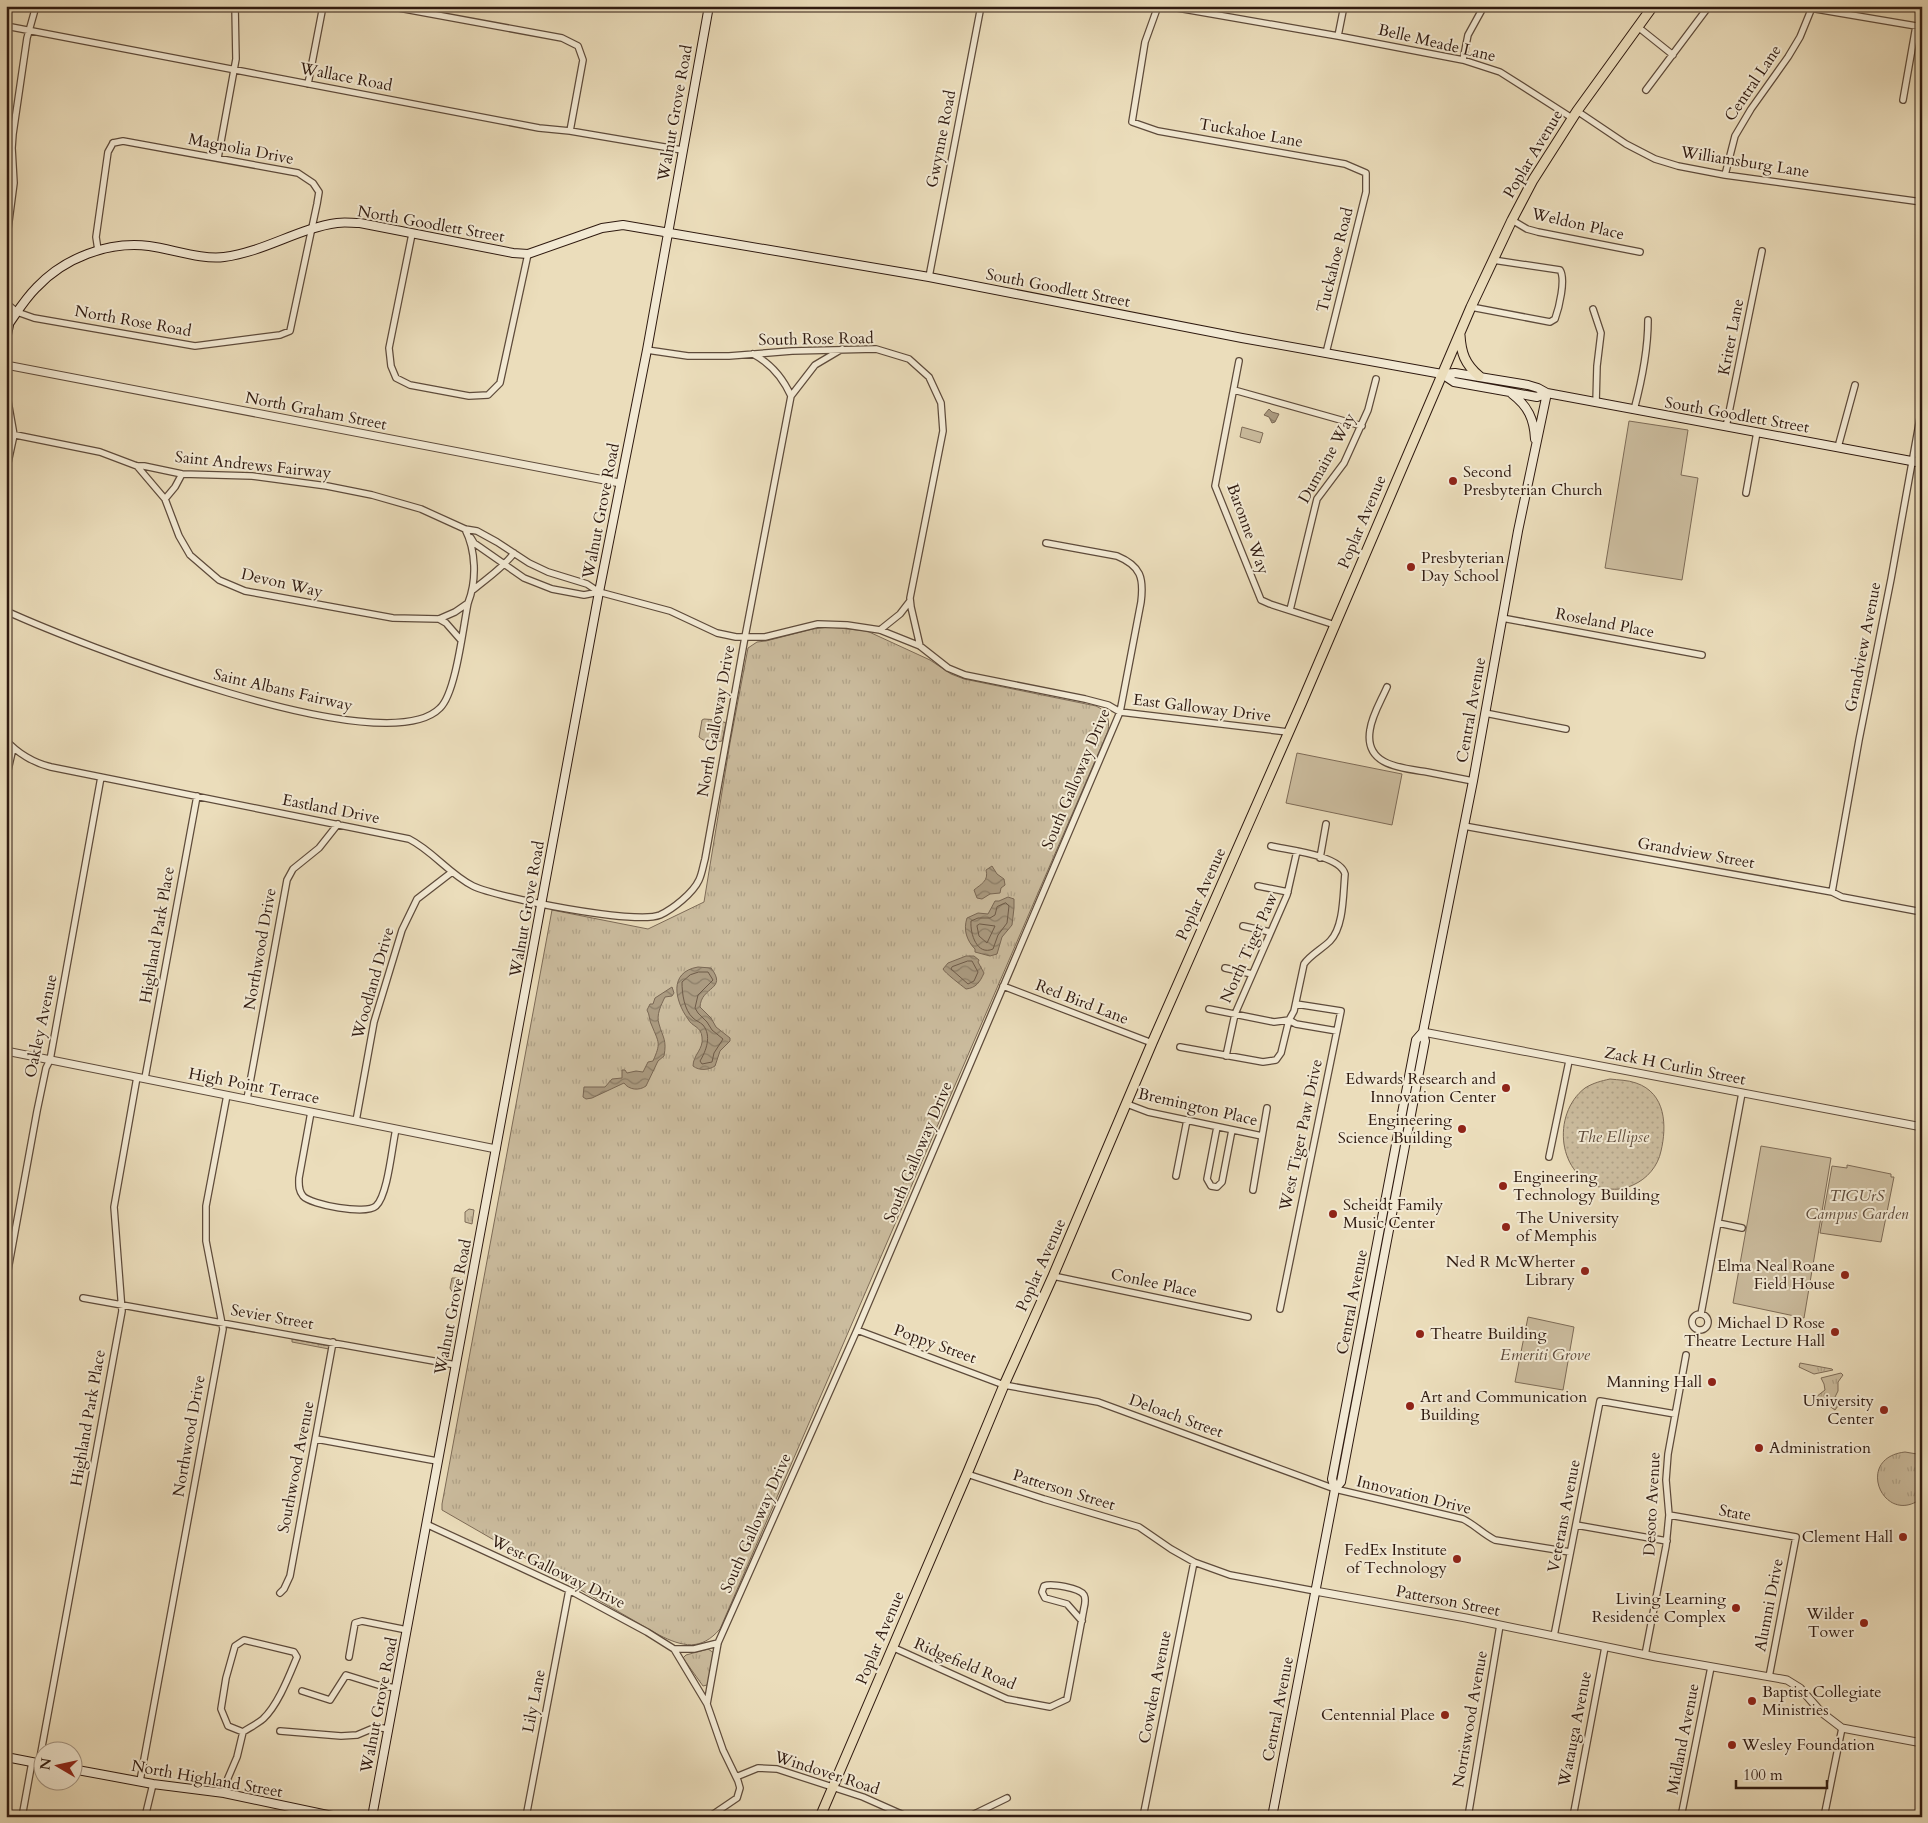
<svg xmlns="http://www.w3.org/2000/svg" width="1928" height="1823" viewBox="0 0 1928 1823" font-family="Cardo,serif">
	<defs>
		<pattern id="grass-tufts" width="24" height="20" patternUnits="userSpaceOnUse" patternTransform="scale(1.25)"><rect width="24" height="20" fill="#cbbc9e"/><path d="M3 7l-1-3M5 7V3M7 7l1-3M15 17l-1-3M17 17v-4M19 17l1-3" fill="none" stroke="#afa187"/></pattern>
		<pattern id="park-dots" width="8" height="8" patternUnits="userSpaceOnUse" patternTransform="scale(1.25)"><rect width="8" height="8" fill="#cbbc9e"/><path d="M2 2h.1M6 6h.1" fill="none" stroke="#afa187" stroke-width="1.8" stroke-linecap="round"/></pattern>
		<pattern id="water-waves" width="16" height="10" patternUnits="userSpaceOnUse" patternTransform="scale(1.25)"><rect width="16" height="10" fill="#ab9b81"/><path d="M0 5q4-4 8 0t8 0" fill="none" stroke="#8c7e68"/></pattern>
	</defs>
	<rect width="100%" height="100%" fill="#ebddbb"/>
	<filter id="stains"><feTurbulence type="fractalNoise" baseFrequency=".004" numOctaves="4"/><feColorMatrix values="0 0 0 0 .2 0 0 0 0 .09 0 0 0 0 .02 0 0 0 .5 -.17"/></filter>
	<radialGradient id="worn" r=".72"><stop offset=".6" stop-color="#630" stop-opacity="0"/><stop offset="1" stop-color="#630" stop-opacity=".3"/></radialGradient>
	<path fill="url(#grass-tufts)" stroke="#7d6b57" d="M829,627L867,631L930,660L951,674L964,679L1096,706C1107,711 1110,719 1108,731L720,1629C701,1651 683,1647 659,1635L442,1510V1504L552,910L648,929L704,902L730,743L748,648L757,642L766,641L813,629Z
		M704,719L719,720L726,723L722,741C715,743 704,742 699,737L702,720Z
		M469,1209L474,1210L472,1224L465,1222V1212Z
		M452,1278H461L458,1294L453,1293L450,1288Z
		M292,1339L329,1346V1349L292,1342Z
		M1800,1363L1832,1369L1833,1370L1814,1374L1799,1367Z
		M1841,1373L1843,1375L1838,1382V1391L1834,1399L1838,1406L1835,1410L1816,1397L1825,1390L1824,1384L1821,1378Z
		M1905,1452L1917,1454L1922,1459V1498C1884,1528 1853,1458 1905,1452Z
		M708,1649L714,1653L709,1682L707,1685L703,1686L683,1658L686,1655Z"/>
	<path fill="url(#park-dots)" stroke="#7d6b57" d="M1610,1079C1618,1080 1628,1080 1636,1083C1666,1093 1667,1126 1661,1151C1658,1166 1647,1179 1633,1185C1622,1190 1614,1190 1603,1188C1557,1178 1551,1114 1585,1088C1593,1083 1601,1081 1610,1079Z"/>
	<path fill="#cbbc9e" stroke="#7d6b57" d="M1629,421L1688,430L1681,475L1698,478L1682,580L1605,568Z
		M1242,427L1263,433L1260,443L1240,437Z
		M1297,753L1402,774L1392,825L1286,803Z
		M1761,1146L1831,1158L1804,1318L1733,1303Z
		M1847,1165L1891,1174V1177H1894L1881,1242L1820,1233L1832,1166L1847,1168Z
		M1528,1317L1574,1327L1563,1390L1515,1382Z"/>
	<path fill="url(#water-waves)" stroke="#796754" d="M1269,409L1272,412L1279,414L1275,422L1272,423L1269,417L1264,415Z
		M992,866L997,874L1004,879L1005,885L1001,888L1000,893L990,894L982,899L977,898L974,890C981,884 989,881 986,870Z
		M1008,897L1014,899V908L1012,925L1002,937L997,954L990,956L975,952V949C967,941 963,930 967,918L978,913L988,914L995,901H999Z
		M966,956H974L979,960L978,962L984,973C980,982 976,988 966,989C961,985 945,973 943,969L948,963Z
		M698,967L711,968C728,990 701,986 700,1007L711,1018L716,1027L730,1038V1041L720,1051L715,1066C709,1070 699,1071 693,1066C693,1055 704,1049 702,1037C701,1026 692,1027 688,1019C675,1001 668,972 698,967Z
		M672,987L674,993L672,996L665,997C661,1005 656,1015 659,1024C663,1038 667,1040 664,1056L658,1061L646,1086C639,1091 629,1090 624,1083L592,1098L586,1099L583,1097L584,1087H605L612,1079L622,1078V1070H625L627,1073L636,1071L643,1072L648,1062L653,1061C661,1043 659,1043 652,1026C649,1021 650,1015 647,1010L650,1004H653L655,998Z"/>
	<g fill="none" stroke-linecap="round" stroke-linejoin="round">
		<path stroke="#6d5a48" stroke-width="1" d="M1006,903L1009,906L1007,923L998,935L993,949C977,956 970,934 971,921L978,918H990L995,915L997,907Z
			M980,924L995,926L987,943L979,936L977,926Z
			M968,961H972L978,972L974,981L968,984L951,969L952,967Z
			M699,972H708L713,980L698,995L695,1008L698,1013L707,1022L712,1030L723,1039L714,1053L712,1062L702,1064L700,1061C706,1051 712,1036 703,1025C700,1022 696,1021 693,1018C684,1010 682,993 682,982L690,975Z"/>
		<defs>
			<path id="minor" d="M388,6L562,38L578,46L583,60L570,131
				M1158,6L1145,42L1132,122L1158,131L1345,164L1366,173V192L1326,353
				M1166,6L1338,36L1463,60L1500,72L1572,118
				M1798,6L1922,27
				M6,26L539,128L570,131L682,150
				M1638,27L1673,55
				M1338,36L1344,6
				M1463,60L1468,35L1484,6
				M308,84L323,6
				M1646,90L1709,6
				M1903,100L1916,26
				M1577,111L1626,144L1655,159L1678,166L1725,175L1922,202
				M218,158L236,59L235,6
				M1725,175L1735,136L1751,109L1788,57L1800,37L1811,10
				M1512,220L1527,229L1538,232L1640,252
				M412,234L389,348L391,366L396,378L410,385L469,396L488,395L500,383L528,254
				M6,244L14,183L12,148L13,134L27,38L36,6
				M98,250L96,237L108,152L113,143
				M929,277L981,6
				M6,303L17,312L34,318L195,346L280,335L290,331L317,204L319,192L313,183L298,173L123,141L113,143
				M1471,307L1550,322L1555,319C1559,308 1566,279 1560,270L1493,260
				M1593,309L1601,333L1597,366L1596,403
				M647,350L688,356H729L792,351L876,349L909,359L929,377L941,403L943,431L910,598L911,607L920,646
				M753,354C770,363 783,378 791,396
				M1239,361L1215,486L1261,600L1270,604L1335,625
				M6,390L14,435L6,472
				M1234,390L1362,426
				M1634,410C1642,380 1648,351 1648,320
				M1726,427L1762,251
				M6,433L100,452L137,466H144L182,474L252,476L327,486L372,495L421,509L465,529L477,531L497,542L529,563L548,572L587,584L599,592L670,611L717,633L736,637H765L818,624L847,625L880,630L920,646L948,668L965,675L1085,699L1108,705L1120,712L1288,732
				M1838,447L1855,385
				M137,466L165,499
				M182,474L175,487L165,499L179,536L190,555L219,580L245,591L393,618L439,619L455,612L468,603
				M1746,493L1757,432
				M471,538L474,543L524,578L552,589L584,595L599,592
				M473,590C487,578 503,568 514,553
				M1290,610L1317,499L1344,463L1368,410L1376,379
				M6,611C74,642 384,765 440,708C456,693 463,627 468,603C477,580 476,551 465,529
				M1502,618L1702,655
				M439,619L446,623L460,639
				M880,630L900,614L910,601
				M1387,687C1381,701 1372,715 1370,730C1364,766 1402,768 1427,772C1442,775 1457,778 1473,781
				M1485,713L1566,729
				M6,740C17,753 34,763 51,767L409,839C433,851 449,874 473,886C498,898 636,925 660,915C673,909 693,893 699,880C702,874 703,866 705,859L745,637L791,396L815,365L842,349
				M6,779L13,748
				M1464,826L1832,892L1842,897L1922,912
				M1320,858L1326,824
				M1258,886L1288,892
				M1832,892L1859,740L1891,579L1922,407
				M1243,926L1270,932
				M1225,968L1252,974
				M1003,986L1152,1043
				M1209,1009L1274,1022L1289,1020L1296,1024L1337,1031
				M1180,1047L1263,1062L1276,1060L1281,1053L1289,1020L1294,1011L1304,964C1310,955 1322,949 1330,941C1344,927 1343,894 1345,874C1340,855 1288,850 1271,846
				M1226,1056L1235,1014L1287,895L1297,851
				M145,1078L197,796
				M247,1099L287,880L293,869L319,848L338,824
				M1127,1104L1148,1112L1262,1136
				M311,1112L299,1178C299,1184 298,1190 303,1196C311,1205 366,1215 376,1206C388,1195 392,1146 396,1129
				M356,1121L374,1022L402,930L417,899L452,872
				M1217,1127L1207,1179L1211,1186L1217,1187L1222,1182L1232,1130
				M1549,1157L1569,1061
				M1176,1176L1187,1120
				M1253,1190L1267,1108
				M1718,1223L1742,1228
				M1053,1276L1248,1317
				M6,1281L37,1111L46,1068L50,1060L101,777
				M83,1298L456,1365
				M1280,1309L1341,1011L1296,1004
				M1692 1322a8 8 0 1 1 16 0a8 8 0 1 1-16 0Z
				M1701,1314L1742,1093
				M857,1330L1004,1385L1098,1402L1335,1489L1463,1519C1475,1525 1483,1534 1495,1540L1570,1552
				M316,1439L437,1461
				M967,1474L1044,1499L1139,1527L1171,1549L1194,1562L1230,1575L1315,1591
				M1669,1515L1796,1537L1769,1677
				M426,1524L569,1590L647,1632L674,1649H694L718,1643
				M1576,1525L1667,1541
				M280,1593L284,1589L290,1576L333,1342
				M1554,1636L1600,1401L1675,1414
				M244,1640L294,1652L297,1657C289,1676 278,1705 263,1719C257,1724 249,1728 243,1732L228,1726L221,1709L226,1678L235,1646Z
				M892,1647L1007,1699L1050,1707L1067,1699L1084,1608C1085,1604 1086,1599 1084,1595C1080,1588 1051,1583 1044,1586L1042,1592L1045,1598L1067,1604L1082,1621
				M674,1649L707,1704
				M1645,1655L1666,1546L1669,1515L1666,1480L1668,1454L1686,1355
				M349,1657L355,1623L362,1621L407,1630
				M302,1691L330,1700L346,1675L378,1685L396,1688
				M280,1731L341,1736L357,1735L376,1727L388,1729
				M39,1763L122,1311L114,1207L137,1077
				M736,1777L758,1768L777,1769L863,1797L908,1817
				M140,1781L223,1329L206,1241V1206L227,1095
				M224,1793L228,1778L237,1757L243,1732
				M22,1817L32,1762
				M145,1817L153,1784
				M526,1817L569,1590
				M709,1817L737,1798L740,1788L738,1781L723,1750L707,1704L718,1643L857,1330L1120,712L1141,602C1144,578 1141,566 1117,556L1046,543
				M968,1817L1007,1798
				M1143,1817L1194,1562
				M1468,1817L1500,1625
				M1573,1817L1605,1647
				M1681,1817L1711,1667
				M1824,1817L1842,1728"/>
			<path id="tertiary" d="M6,365L620,483
				M1423,1032L1922,1127
				M6,1051L496,1149
				M1315,1591L1466,1618L1656,1657L1787,1680L1800,1688L1821,1712L1842,1728L1922,1743"/>
			<path id="secondary" d="M6,328C16,314 24,300 36,288C64,258 108,241 149,246C172,249 202,260 224,257C264,252 299,228 337,223C344,222 352,223 360,223L513,253L528,254L602,228L623,225L929,277L1242,338L1442,374L1455,373L1528,385L1538,388L1547,393L1922,463
				M6,340L9,325
				M1442,374L1454,382L1537,397L1547,393
				M1512,394C1528,406 1534,419 1535,439
				M1335,1489L1341,1482L1352,1424L1425,1041L1423,1032L1473,781L1518,531L1547,393
				M6,1757L42,1764
				M72,1769L153,1784L224,1793L337,1817
				M372,1817L599,592L647,350L709,6
				M1272,1817L1335,1489L1332,1479L1416,1040L1423,1032"/>
			<path id="primary" d="M1460,335C1461,353 1465,364 1479,376
				M820,1817L967,1474L1004,1385L1053,1276L1152,1043L1302,702L1471,307L1512,220L1533,180L1577,111L1653,6"/>
		</defs>
		<use href="#minor" stroke="#5e4b3b" stroke-width="8"/>
		<use href="#tertiary" stroke="#5e4b3b" stroke-width="9"/>
		<use href="#secondary" stroke="#2f1a10" stroke-width="10"/>
		<use href="#primary" stroke="#2f1a10" stroke-width="11"/>
		<use href="#minor" stroke="#f2e9d3" stroke-width="5.5"/>
		<use href="#tertiary" stroke="#f2e9d3" stroke-width="7"/>
		<use href="#secondary" stroke="#f2e9d3" stroke-width="8"/>
		<use href="#primary" stroke="#ebddbb" stroke-width="9"/>
	</g>
	<g fill="#8f2418" stroke="#f2e9d3" stroke-width="2">
		<circle cx="1453" cy="481" r="5"/>
		<circle cx="1411" cy="567" r="5"/>
		<circle cx="1506" cy="1088" r="5"/>
		<circle cx="1462" cy="1129" r="5"/>
		<circle cx="1503" cy="1186" r="5"/>
		<circle cx="1333" cy="1214" r="5"/>
		<circle cx="1506" cy="1227" r="5"/>
		<circle cx="1585" cy="1271" r="5"/>
		<circle cx="1845" cy="1275" r="5"/>
		<circle cx="1835" cy="1332" r="5"/>
		<circle cx="1420" cy="1334" r="5"/>
		<circle cx="1712" cy="1382" r="5"/>
		<circle cx="1410" cy="1406" r="5"/>
		<circle cx="1884" cy="1410" r="5"/>
		<circle cx="1759" cy="1448" r="5"/>
		<circle cx="1903" cy="1537" r="5"/>
		<circle cx="1457" cy="1559" r="5"/>
		<circle cx="1736" cy="1608" r="5"/>
		<circle cx="1864" cy="1623" r="5"/>
		<circle cx="1752" cy="1701" r="5"/>
		<circle cx="1445" cy="1715" r="5"/>
		<circle cx="1732" cy="1745" r="5"/>
	</g>
	<g text-anchor="middle" dominant-baseline="central" stroke-width="4" stroke-linejoin="round" paint-order="stroke">
		<g font-size="16" fill="#2f1a10" stroke="#f2e9d3">
			<text transform="translate(1437 43) rotate(13)">Belle Meade Lane</text>
			<text transform="translate(346 77) rotate(11)">Wallace Road</text>
			<text transform="translate(1753 83) rotate(-56)">Central Lane</text>
			<text transform="translate(675 113) rotate(-80)">Walnut Grove Road</text>
			<text transform="translate(1251 133) rotate(10)">Tuckahoe Lane</text>
			<text transform="translate(941 139) rotate(-79)">Gwynne Road</text>
			<text transform="translate(241 149) rotate(11)">Magnolia Drive</text>
			<text transform="translate(1533 154) rotate(-59)">Poplar Avenue</text>
			<text transform="translate(1745 162) rotate(9)">Williamsburg Lane</text>
			<text transform="translate(431 224) rotate(10)">North Goodlett Street</text>
			<text transform="translate(1578 224) rotate(13)">Weldon Place</text>
			<text transform="translate(1335 260) rotate(-76)">Tuckahoe Road</text>
			<text transform="translate(1058 288) rotate(11)">South Goodlett Street</text>
			<text transform="translate(133 321) rotate(10)">North Rose Road</text>
			<text transform="translate(1731 337) rotate(-79)">Kriter Lane</text>
			<text transform="translate(816 339) rotate(-1)">South Rose Road</text>
			<text transform="translate(316 411) rotate(11)">North Graham Street</text>
			<text transform="translate(1737 415) rotate(10)">South Goodlett Street</text>
			<text transform="translate(1327 458) rotate(-61)">Dumaine Way</text>
			<text transform="translate(253 465) rotate(6)">Saint Andrews Fairway</text>
			<text transform="translate(601 511) rotate(-79)">Walnut Grove Road</text>
			<text transform="translate(1362 522) rotate(-67)">Poplar Avenue</text>
			<text transform="translate(1248 529) rotate(70)">Baronne Way</text>
			<text transform="translate(282 583) rotate(13)">Devon Way</text>
			<text transform="translate(1605 623) rotate(11)">Roseland Place</text>
			<text transform="translate(1863 647) rotate(-79)">Grandview Avenue</text>
			<text transform="translate(283 690) rotate(13)">Saint Albans Fairway</text>
			<text transform="translate(1202 708) rotate(7)">East Galloway Drive</text>
			<text transform="translate(1471 710) rotate(-80)">Central Avenue</text>
			<text transform="translate(716 721) rotate(-80)">North Galloway Drive</text>
			<text transform="translate(1076 779) rotate(-67)">South Galloway Drive</text>
			<text transform="translate(331 809) rotate(11)">Eastland Drive</text>
			<text transform="translate(1696 853) rotate(10)">Grandview Street</text>
			<text transform="translate(1201 894) rotate(-66)">Poplar Avenue</text>
			<text transform="translate(527 909) rotate(-80)">Walnut Grove Road</text>
			<text transform="translate(157 935) rotate(-80)">Highland Park Place</text>
			<text transform="translate(1249 948) rotate(-66)">North Tiger Paw</text>
			<text transform="translate(260 949) rotate(-80)">Northwood Drive</text>
			<text transform="translate(373 983) rotate(-74)">Woodland Drive</text>
			<text transform="translate(1082 1002) rotate(21)">Red Bird Lane</text>
			<text transform="translate(41 1026) rotate(-78)">Oakley Avenue</text>
			<text transform="translate(1675 1066) rotate(11)">Zack H Curlin Street</text>
			<text transform="translate(254 1086) rotate(11)">High Point Terrace</text>
			<text transform="translate(1198 1107) rotate(13)">Bremington Place</text>
			<text transform="translate(1301 1135) rotate(-78)">West Tiger Paw Drive</text>
			<text transform="translate(918 1152) rotate(-67)">South Galloway Drive</text>
			<text transform="translate(1041 1265) rotate(-66)">Poplar Avenue</text>
			<text transform="translate(1154 1283) rotate(12)">Conlee Place</text>
			<text transform="translate(1352 1302) rotate(-79)">Central Avenue</text>
			<text transform="translate(453 1307) rotate(-79)">Walnut Grove Road</text>
			<text transform="translate(272 1317) rotate(10)">Sevier Street</text>
			<text transform="translate(935 1344) rotate(20)">Poppy Street</text>
			<text transform="translate(1176 1416) rotate(20)">Deloach Street</text>
			<text transform="translate(88 1418) rotate(-80)">Highland Park Place</text>
			<text transform="translate(189 1436) rotate(-80)">Northwood Drive</text>
			<text transform="translate(296 1467) rotate(-79)">Southwood Avenue</text>
			<text transform="translate(1064 1490) rotate(17)">Patterson Street</text>
			<text transform="translate(1414 1495) rotate(14)">Innovation Drive</text>
			<text transform="translate(1652 1504) rotate(-87)">Desoto Avenue</text>
			<text transform="translate(1735 1513) rotate(10)">State</text>
			<text transform="translate(1564 1516) rotate(-79)">Veterans Avenue</text>
			<text transform="translate(756 1523) rotate(-66)">South Galloway Drive</text>
			<text transform="translate(558 1572) rotate(26)">West Galloway Drive</text>
			<text transform="translate(1448 1601) rotate(11)">Patterson Street</text>
			<text transform="translate(1769 1605) rotate(-79)">Alumni Drive</text>
			<text transform="translate(880 1638) rotate(-67)">Poplar Avenue</text>
			<text transform="translate(965 1664) rotate(23)">Ridgefield Road</text>
			<text transform="translate(1155 1687) rotate(-79)">Cowden Avenue</text>
			<text transform="translate(534 1701) rotate(-79)">Lily Lane</text>
			<text transform="translate(379 1705) rotate(-79)">Walnut Grove Road</text>
			<text transform="translate(1278 1709) rotate(-79)">Central Avenue</text>
			<text transform="translate(1470 1719) rotate(-80)">Norriswood Avenue</text>
			<text transform="translate(1575 1729) rotate(-79)">Watauga Avenue</text>
			<text transform="translate(1683 1739) rotate(-79)">Midland Avenue</text>
			<text transform="translate(827 1773) rotate(18)">Windover Road</text>
			<text transform="translate(207 1779) rotate(10)">North Highland Street</text>
		</g>
		<g font-size="16" fill="#2f1a10" stroke="#f2e9d3" text-anchor="end">
			<text x="1463" y="472" text-anchor="start">Second<tspan x="1463" dy="18">Presbyterian Church</tspan></text>
			<text x="1421" y="558" text-anchor="start">Presbyterian<tspan x="1421" dy="18">Day School</tspan></text>
			<text x="1496" y="1079">Edwards Research and<tspan x="1496" dy="18">Innovation Center</tspan></text>
			<text x="1452" y="1120">Engineering<tspan x="1452" dy="18">Science Building</tspan></text>
			<text x="1513" y="1177" text-anchor="start">Engineering<tspan x="1513" dy="18">Technology Building</tspan></text>
			<text x="1343" y="1205" text-anchor="start">Scheidt Family<tspan x="1343" dy="18">Music Center</tspan></text>
			<text x="1516" y="1218" text-anchor="start">The University<tspan x="1516" dy="18">of Memphis</tspan></text>
			<text x="1575" y="1262">Ned R McWherter<tspan x="1575" dy="18">Library</tspan></text>
			<text x="1835" y="1266">Elma Neal Roane<tspan x="1835" dy="18">Field House</tspan></text>
			<text x="1825" y="1323">Michael D Rose<tspan x="1825" dy="18">Theatre Lecture Hall</tspan></text>
			<text x="1430" y="1334" text-anchor="start">Theatre Building</text>
			<text x="1702" y="1382">Manning Hall</text>
			<text x="1420" y="1397" text-anchor="start">Art and Communication<tspan x="1420" dy="18">Building</tspan></text>
			<text x="1874" y="1401">University<tspan x="1874" dy="18">Center</tspan></text>
			<text x="1769" y="1448" text-anchor="start">Administration</text>
			<text x="1893" y="1537">Clement Hall</text>
			<text x="1447" y="1550">FedEx Institute<tspan x="1447" dy="18">of Technology</tspan></text>
			<text x="1726" y="1599">Living Learning<tspan x="1726" dy="18">Residence Complex</tspan></text>
			<text x="1854" y="1614">Wilder<tspan x="1854" dy="18">Tower</tspan></text>
			<text x="1762" y="1692" text-anchor="start">Baptist Collegiate<tspan x="1762" dy="18">Ministries</tspan></text>
			<text x="1435" y="1715">Centennial Place</text>
			<text x="1742" y="1745" text-anchor="start">Wesley Foundation</text>
		</g>
		<g font-size="16" font-style="italic" fill="#5e4b3b" stroke="#f2e9d3">
			<text x="1613" y="1137">The Ellipse</text>
			<text x="1857" y="1196">TIGUrS<tspan x="1857" dy="18">Campus Garden</tspan></text>
			<text x="1545" y="1355">Emeriti Grove</text>
		</g>
	</g>
	<rect width="1928" height="1823" fill="none" stroke="#ebddbb" stroke-width="25"/>
	<rect x="8" y="8" width="1913" height="1808" fill="none" stroke="#2f1a10" stroke-width="2.5"/>
	<rect x="12" y="12" width="1903" height="1798" fill="none" stroke="#2f1a10"/>
	<g transform="translate(58 1766) rotate(279)"><circle r="24" fill="#f2e9d3" stroke="#a49685"/>
	<path d="M0-4L9 19L0 12L-9 19Z" fill="#8f2418"/>
	<text y="-8" font-size="14" font-weight="bold" text-anchor="middle" fill="#2f1a10">N</text>
	</g>
	<path d="M1736 1780v8h91v-8" fill="none" stroke="#2f1a10" stroke-width="2.5"/>
	<text x="1743" y="1780" font-size="15" fill="#2f1a10" stroke="#f2e9d3" stroke-width="4" paint-order="stroke">100 m</text>
	<rect width="100%" height="100%" filter="url(#stains)"/>
	<rect width="100%" height="100%" fill="url(#worn)"/>
</svg>
